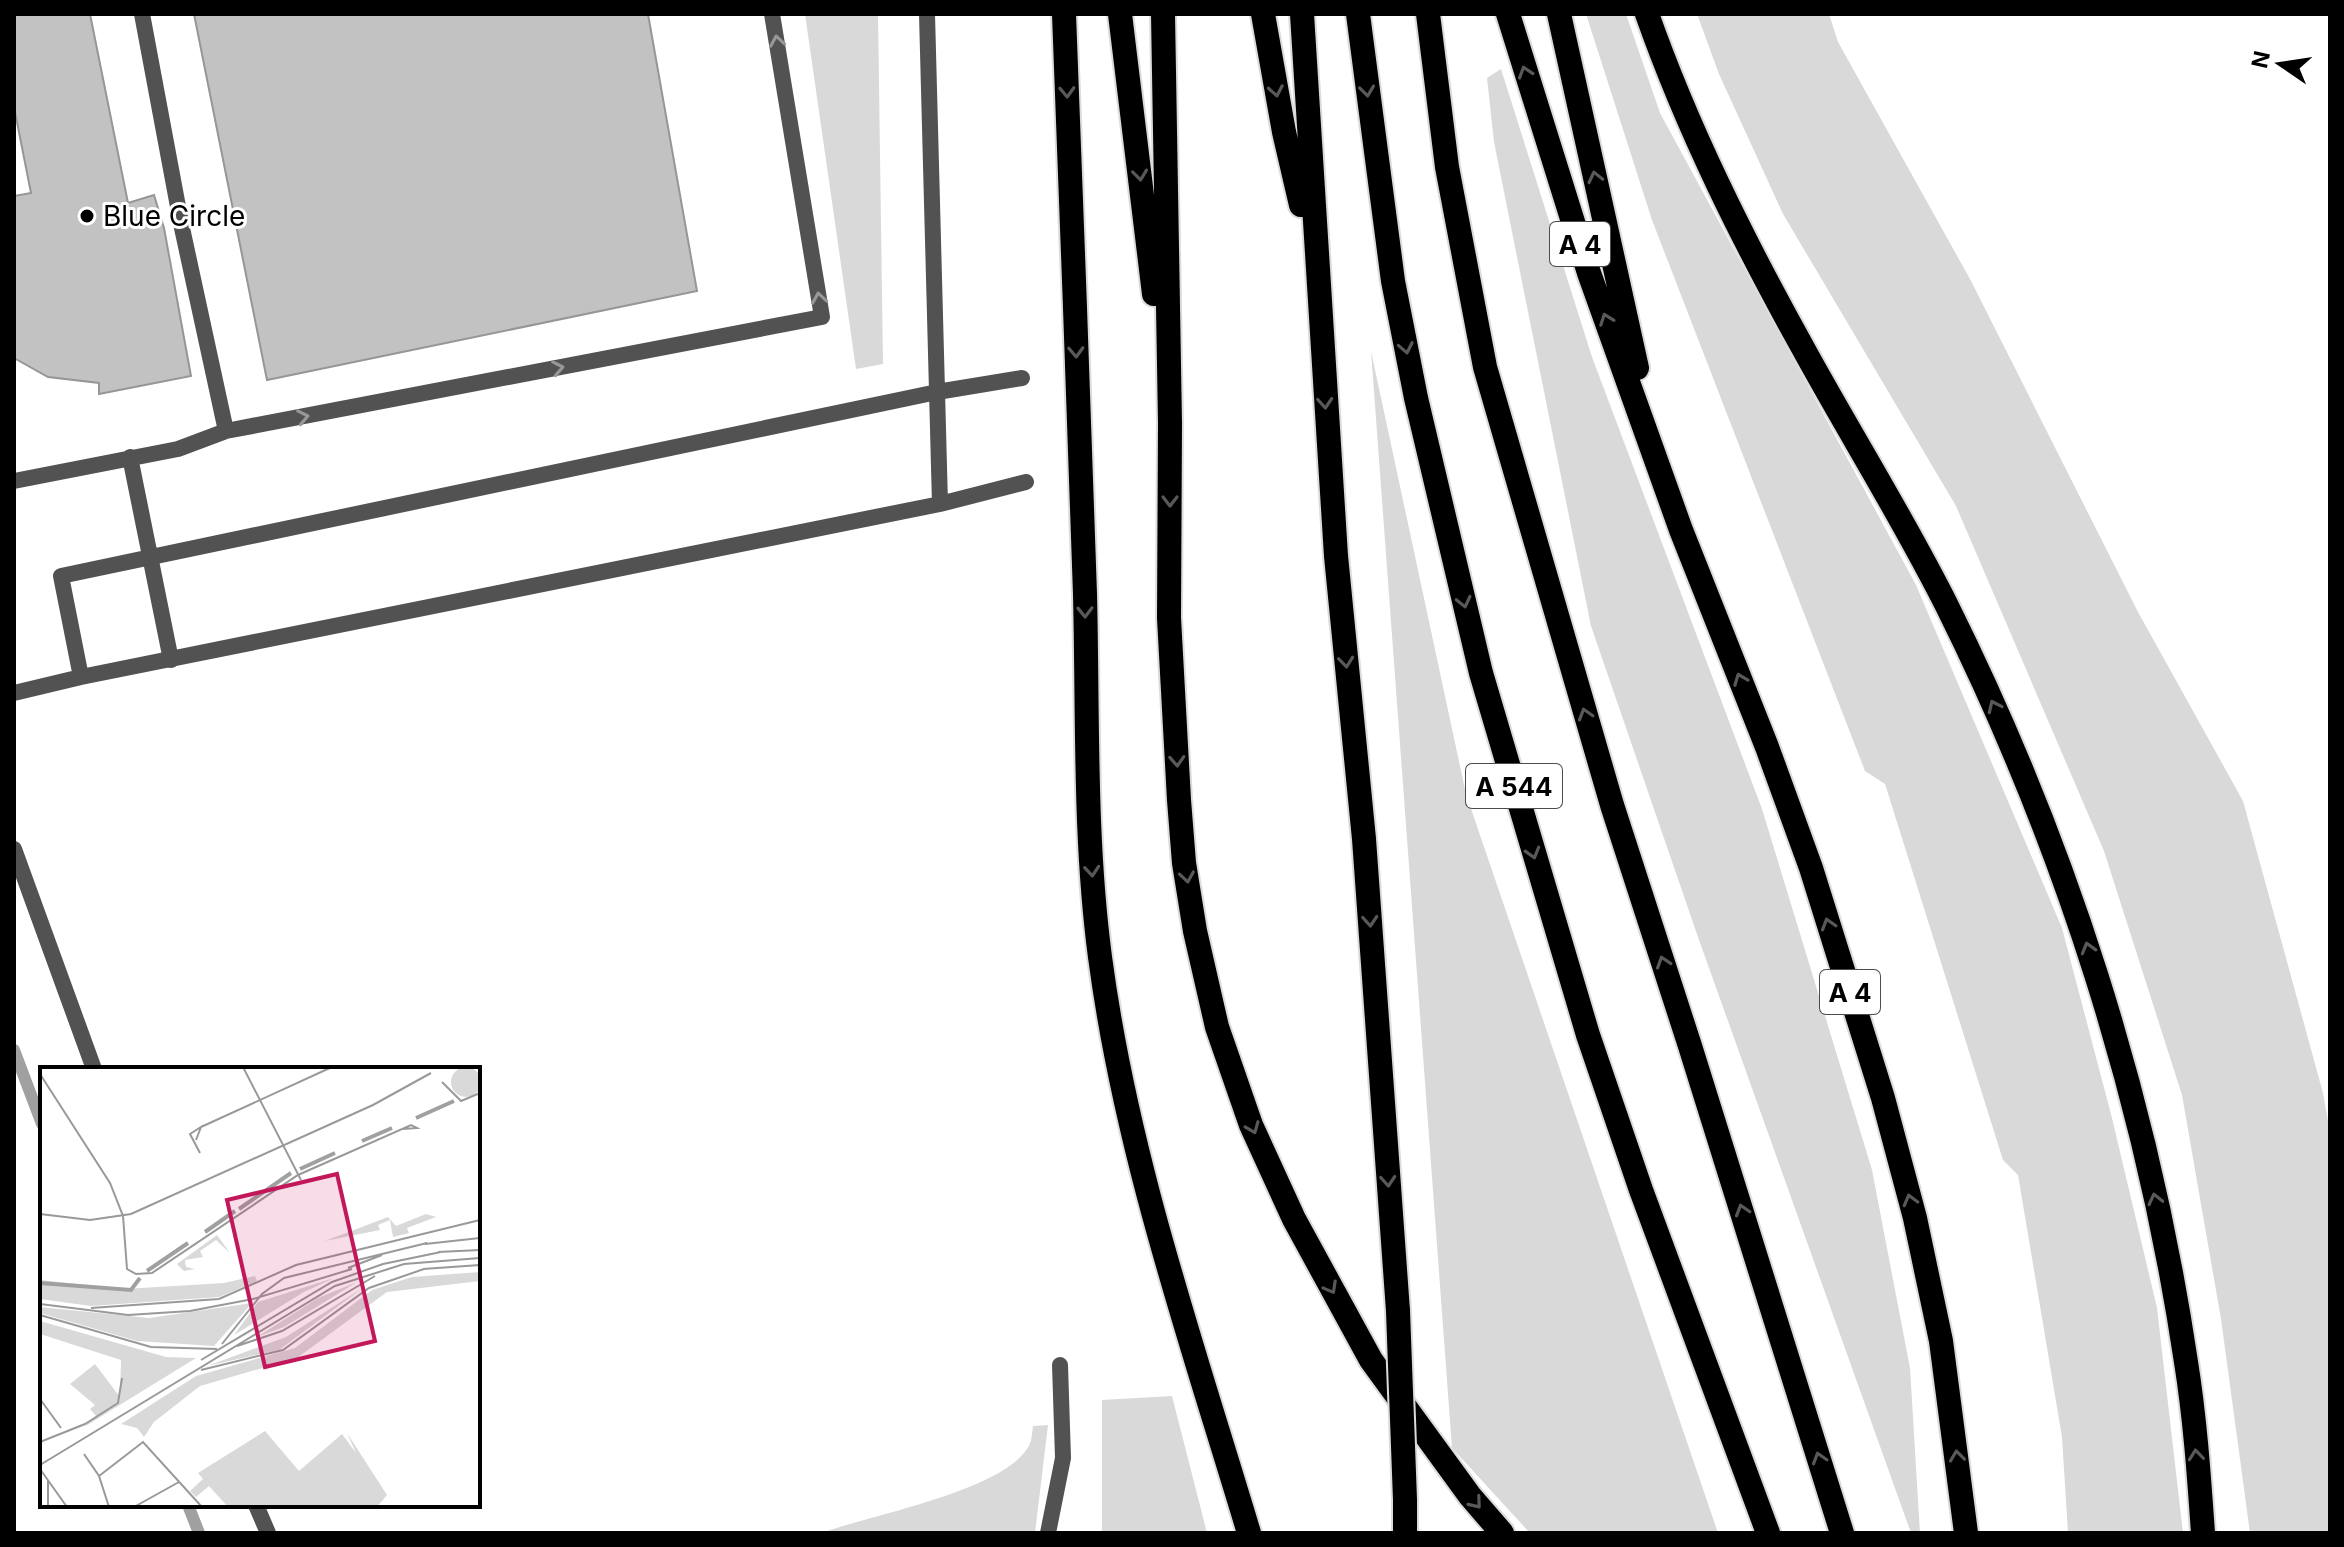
<svg xmlns="http://www.w3.org/2000/svg" width="2344" height="1547" viewBox="0 0 2344 1547" font-family="Inter,sans-serif">
	<rect width="100%" height="100%" fill="#fff"/>
	<path fill="#d9d9d9" d="M805,14H878L883,364L856,369Z
		M1586,14H1626L1660,113L1916,585L2062,928L2112,1118L2157,1308L2183,1533H2068L2062,1437L2018,1175L2003,1160L1885,784L1865,771L1652,220Z
		M1697,14H1829L1838,42L1970,279L2138,612L2243,801L2323,1093L2330,1133V1533H2250L2221,1319L2182,1095L2104,851L1956,506L1783,214L1719,74Z
		M1501,69L1592,357L1762,809L1872,1170L1910,1368L1920,1533H1911L1699,940L1591,626L1494,142L1487,78Z
		M1371,351L1466,794L1718,1533H1530L1452,1448Z
		M1172,1396L1207,1533H1102V1400Z
		M1048,1425L1035,1533H822C873,1514 998,1492 1027,1449C1032,1443 1032,1433 1033,1426Z"/>
	<g fill="none" stroke-linecap="round" stroke-linejoin="round">
		<path stroke="#a0a0a0" stroke-width="12" d="M14,1050L42,1124
			M188,1505L199,1533"/>
	</g>
	<path fill="#c2c2c2" stroke="#969696" stroke-width="2" d="M14,14H90L128,203L154,195L164,228L191,376L99,394V383L48,377L14,358V196L31,193L14,107Z
		M194,14H648L697,291L267,380Z"/>
	<g fill="none" stroke-linecap="round" stroke-linejoin="round">
		<defs>
			<path id="highway" d="M1064,14C1071,207 1079,401 1085,594C1088,715 1084,836 1100,957C1126,1154 1192,1343 1249,1533
				M1120,14L1154,294
				M1163,14L1170,423L1169,618L1179,800L1184,863L1195,931L1217,1027L1251,1125L1294,1219L1371,1360L1470,1496L1502,1533
				M1263,14L1284,132L1301,205
				M1302,14L1336,556L1364,839L1398,1311
				M1358,14L1393,281L1416,398L1481,673L1588,1035L1641,1190L1768,1533
				M1428,14L1447,167L1485,367L1612,805L1690,1046L1842,1533
				M1508,14L1589,273L1681,530L1767,747L1811,868L1883,1098L1915,1218L1941,1341L1966,1533
				M1559,14L1637,368
				M1647,14C1688,130 1743,240 1803,348C1850,434 1903,518 1947,606C2065,843 2147,1100 2186,1362C2195,1418 2199,1476 2203,1533
				M1405,1500V1533"/>
		</defs>
		<use href="#highway" stroke="#dbdbdb" stroke-width="28"/>
		<path stroke="#525252" stroke-width="16" d="M142,14L182,228L226,431
			M927,14L940,504
			M130,457L171,660
			M14,481L178,449L226,431L822,317L772,14
			M81,677L61,576L937,392L1022,378
			M14,693L81,677L940,504L1026,482
			M1048,1533L1063,1458L1060,1365"/>
		<path stroke="#525252" stroke-width="16" d="M14,849L94,1069
			M256,1505L268,1533"/>
		<use href="#highway" stroke="#000" stroke-width="24"/>
		<defs>
			<path id="highway-bridge" d="M1398,1311L1405,1500"/>
		</defs>
		<use href="#highway-bridge" stroke="#dbdbdb" stroke-width="28" stroke-linecap="butt"/>
		<use href="#highway-bridge" stroke="#000" stroke-width="24"/>
	</g>
	<defs><path id="oneway-chevron" d="M-2-3.5L2.5 0L-2 3.5" fill="none" stroke-width="1.6" stroke-linecap="round" stroke-linejoin="round" transform="scale(2)"/></defs>
	<g stroke="#979797">
		<use href="#oneway-chevron" transform="translate(777 41) rotate(-99)"/>
		<use href="#oneway-chevron" transform="translate(819 298) rotate(-99)"/>
		<use href="#oneway-chevron" transform="translate(558 368) rotate(-11)"/>
		<use href="#oneway-chevron" transform="translate(303 417) rotate(-11)"/>
	</g>
	<g stroke="#595959">
		<use href="#oneway-chevron" transform="translate(1525 72) rotate(-108)"/>
		<use href="#oneway-chevron" transform="translate(1276 91) rotate(80)"/>
		<use href="#oneway-chevron" transform="translate(1367 91) rotate(83)"/>
		<use href="#oneway-chevron" transform="translate(1067 92) rotate(88)"/>
		<use href="#oneway-chevron" transform="translate(1140 175) rotate(83)"/>
		<use href="#oneway-chevron" transform="translate(1595 177) rotate(-103)"/>
		<use href="#oneway-chevron" transform="translate(1606 319) rotate(-110)"/>
		<use href="#oneway-chevron" transform="translate(1406 348) rotate(79)"/>
		<use href="#oneway-chevron" transform="translate(1076 352) rotate(88)"/>
		<use href="#oneway-chevron" transform="translate(1325 403) rotate(86)"/>
		<use href="#oneway-chevron" transform="translate(1170 501) rotate(90)"/>
		<use href="#oneway-chevron" transform="translate(1464 602) rotate(77)"/>
		<use href="#oneway-chevron" transform="translate(1085 612) rotate(89)"/>
		<use href="#oneway-chevron" transform="translate(1346 662) rotate(84)"/>
		<use href="#oneway-chevron" transform="translate(1740 679) rotate(-111)"/>
		<use href="#oneway-chevron" transform="translate(1994 706) rotate(-115)"/>
		<use href="#oneway-chevron" transform="translate(1585 714) rotate(-107)"/>
		<use href="#oneway-chevron" transform="translate(1177 761) rotate(87)"/>
		<use href="#oneway-chevron" transform="translate(1533 853) rotate(74)"/>
		<use href="#oneway-chevron" transform="translate(1092 871) rotate(85)"/>
		<use href="#oneway-chevron" transform="translate(1187 877) rotate(81)"/>
		<use href="#oneway-chevron" transform="translate(1370 921) rotate(86)"/>
		<use href="#oneway-chevron" transform="translate(1828 924) rotate(-107)"/>
		<use href="#oneway-chevron" transform="translate(2088 948) rotate(-106)"/>
		<use href="#oneway-chevron" transform="translate(1663 962) rotate(-108)"/>
		<use href="#oneway-chevron" transform="translate(1253 1128) rotate(68)"/>
		<use href="#oneway-chevron" transform="translate(1388 1181) rotate(86)"/>
		<use href="#oneway-chevron" transform="translate(2155 1199) rotate(-103)"/>
		<use href="#oneway-chevron" transform="translate(1910 1200) rotate(-105)"/>
		<use href="#oneway-chevron" transform="translate(1742 1210) rotate(-107)"/>
		<use href="#oneway-chevron" transform="translate(1331 1288) rotate(61)"/>
		<use href="#oneway-chevron" transform="translate(2196 1455) rotate(-96)"/>
		<use href="#oneway-chevron" transform="translate(1957 1456) rotate(-97)"/>
		<use href="#oneway-chevron" transform="translate(1819 1458) rotate(-107)"/>
		<use href="#oneway-chevron" transform="translate(1476 1503) rotate(50)"/>
	</g>
	<circle fill="#000" stroke="#fff" stroke-width="3" cx="87" cy="216" r="8"/>
	<g text-anchor="middle" dominant-baseline="central" stroke-width="6" stroke-linejoin="round" paint-order="stroke">
		<g fill="#fff" stroke="#4c4c4c" stroke-width="2">
			<rect x="1550" y="222" width="60" height="44" rx="6"/>
			<rect x="1466" y="764" width="96" height="44" rx="6"/>
			<rect x="1820" y="970" width="60" height="44" rx="6"/>
		</g>
		<g font-size="26" font-weight="bold" fill="#000">
			<text x="1580" y="244">A 4</text>
			<text x="1514" y="786">A 544</text>
			<text x="1850" y="992">A 4</text>
		</g>
		<g font-size="28" fill="#000" stroke="#fff" text-anchor="start">
			<text x="103" y="216">Blue Circle</text>
		</g>
	</g>
	<g transform="translate(40 1067)">
		<rect width="440" height="440" fill="#fff"/>
		<path d="M411 15a15 15 0 1 1 30 0a15 15 0 1 1-30 0ZM386,147L396,150L367,161L369,166L353,170L350,153L338,158L340,163L285,174L348,150L356,159ZM177,168L190,186L176,173L160,184L163,190L145,193L146,200L155,202L144,204L137,197ZM440,205V214L347,225L257,291L160,319L114,355L104,370L97,361L81,357L156,309L255,281L332,223L372,210ZM215,209L217,214L179,230L51,239L0,232V213L84,222L184,216ZM294,211L264,225L194,268L218,235ZM317,215L244,260L217,270L278,231ZM324,220L239,283L167,299L246,270ZM212,236L174,279L97,274L0,246V240L109,251ZM0,254L126,290L156,291L44,360L56,349L50,342L55,338L30,317L55,297L80,330L81,293L0,267ZM225,364L259,404L302,367L316,386L307,366L347,428L337,440H188L169,419L156,430L150,424L163,412L158,406Z" fill="#d9d9d9"/>
		<path fill="none" stroke="#a0a0a0" stroke-width="4" d="M376,51L414,34M322,74L352,61M260,102L295,86M199,142L251,106M165,165L195,144M107,204L148,176M0,216L91,223L100,211"/>
		<path fill="none" stroke="#999" stroke-width="2" d="M203,0L261,113M0,7L70,116L83,149L87,202L96,207L112,206L258,108L371,58L377,61L362,62M402,15L421,34L440,26M161,60L292,0M156,73L161,60L150,67L160,86M0,147L50,153L91,147L333,38L391,6M385,177L440,171M398,185L440,183M308,201L342,188M383,202L440,198M0,237L88,248L150,244L213,232L312,202M51,241L179,232L256,198L440,153M0,248L111,280L177,282M182,277L222,227L244,211L387,176M197,279L242,264L335,209M161,293L292,215L343,197L401,185M161,303L243,283L329,221L384,202M0,332L21,361M0,375L45,357L78,336L82,311M44,387L59,409L69,440M0,398L295,219L364,197L440,191M0,402L27,440M59,409L103,375L162,440M8,439V414M94,440L139,415"/>
		<path fill="#c2185b" fill-opacity="0.15" stroke="#c2185b" stroke-width="4" d="M297,107L335,274L225,300L187,133Z"/>
		<rect width="440" height="440" fill="none" stroke="#000" stroke-width="4"/>
	</g>
	<rect width="2344" height="1547" fill="none" stroke="#000000" stroke-width="32"/>
	<g transform="translate(2280 64) rotate(283)" stroke="#ffffff" stroke-width="6" paint-order="stroke">
	<path d="M0-6L14 30L0 20L-14 30Z" fill="#000000"/>
	<text y="-12" font-size="22" font-weight="bold" text-anchor="middle" fill="#000000">N</text>
	</g>
</svg>
